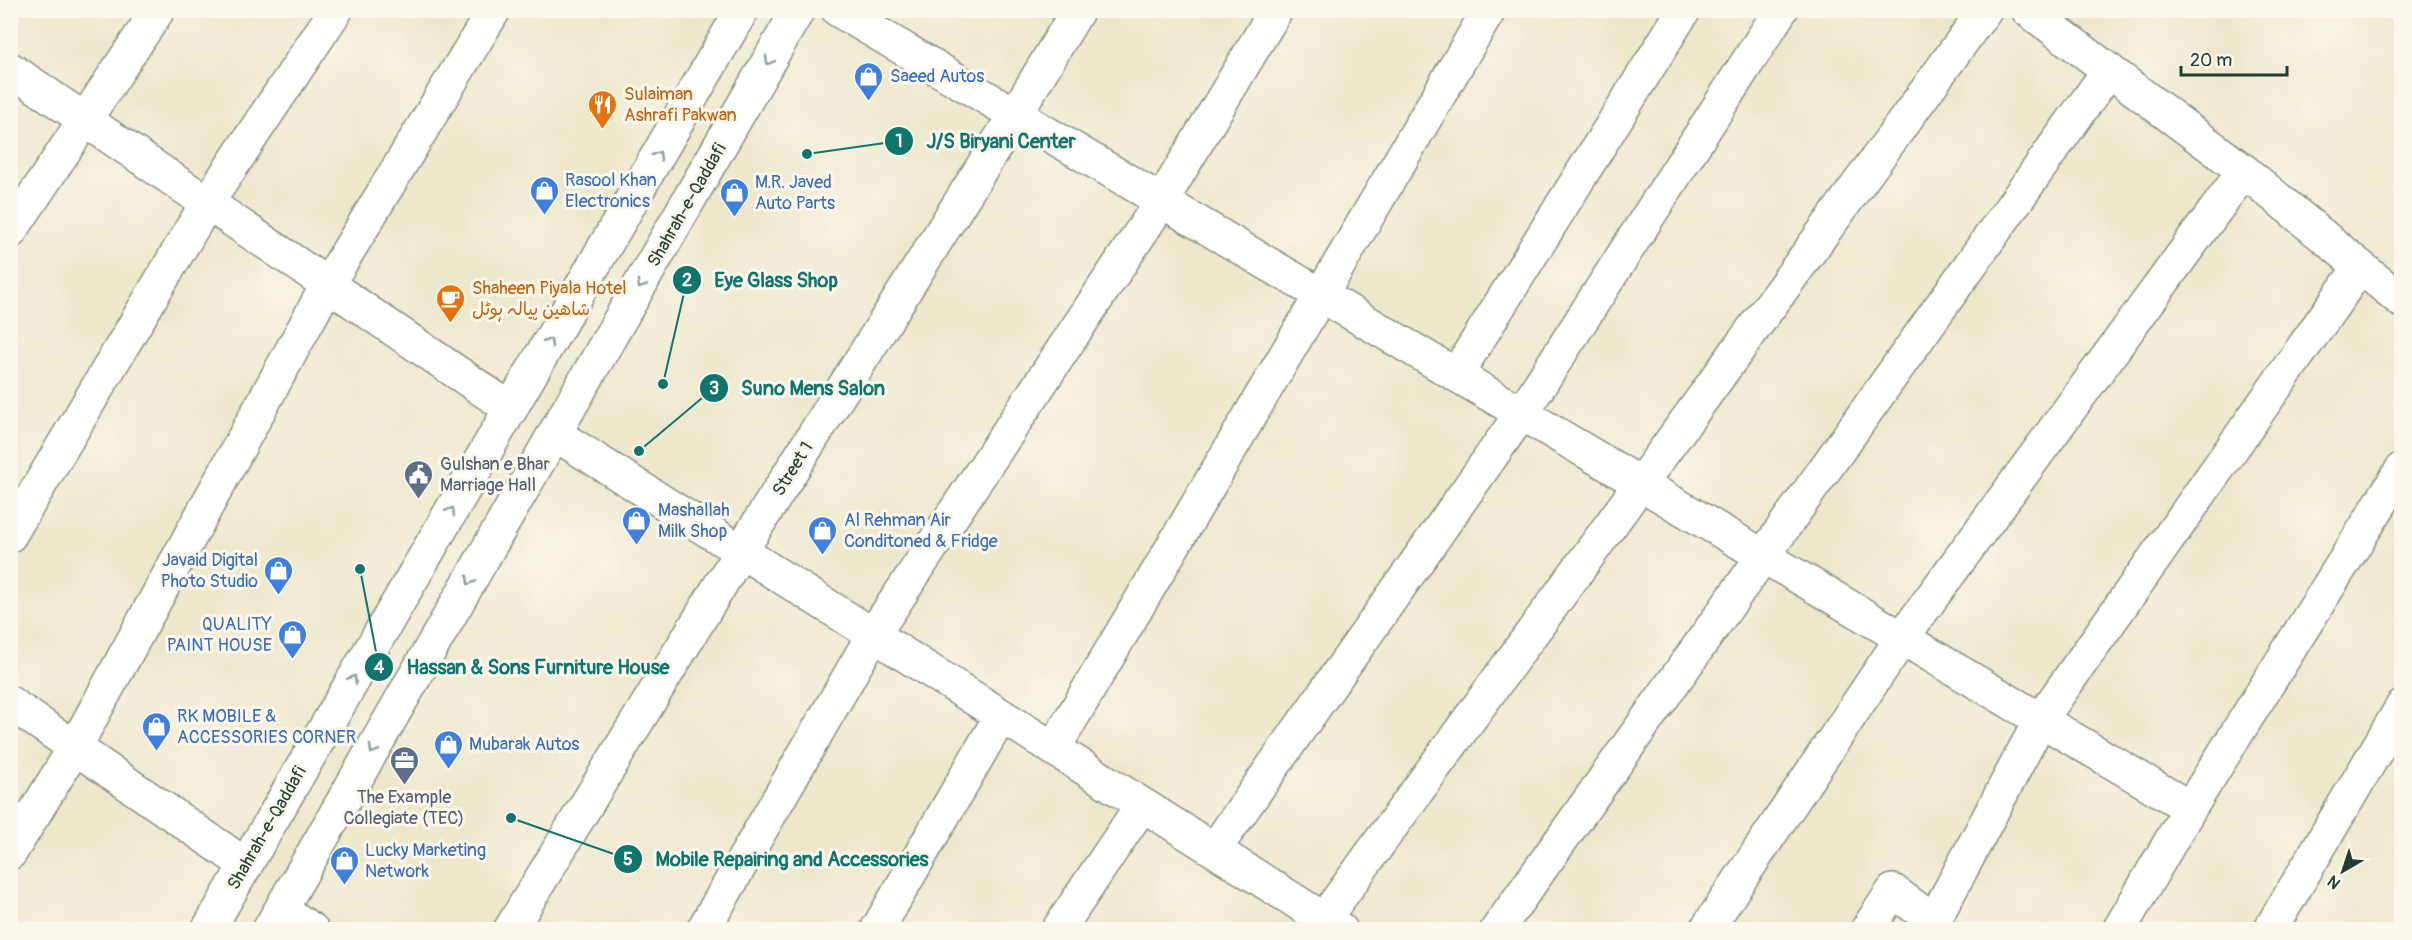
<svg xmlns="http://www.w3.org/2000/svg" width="2412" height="940" viewBox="0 0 2412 940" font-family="Pangolin,'Playpen Sans Arabic',sans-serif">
	<rect width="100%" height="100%" fill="#fbf7ec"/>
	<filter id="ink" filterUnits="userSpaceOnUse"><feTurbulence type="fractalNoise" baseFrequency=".0167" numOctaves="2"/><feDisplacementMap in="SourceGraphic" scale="12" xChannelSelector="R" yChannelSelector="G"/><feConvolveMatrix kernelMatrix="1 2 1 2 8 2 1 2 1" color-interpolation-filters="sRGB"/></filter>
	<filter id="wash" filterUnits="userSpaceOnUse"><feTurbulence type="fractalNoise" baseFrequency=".008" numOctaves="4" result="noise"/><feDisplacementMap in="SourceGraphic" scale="24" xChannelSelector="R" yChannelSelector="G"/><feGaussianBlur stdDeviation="1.35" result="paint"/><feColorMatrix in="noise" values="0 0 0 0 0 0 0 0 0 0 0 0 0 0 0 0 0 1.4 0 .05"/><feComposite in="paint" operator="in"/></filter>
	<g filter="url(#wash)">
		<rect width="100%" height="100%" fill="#ede7cb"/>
	</g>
	<g filter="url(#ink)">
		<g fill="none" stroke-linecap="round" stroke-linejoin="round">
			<defs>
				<path id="minor" d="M838,10L2190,808
					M2028,10L2244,171L2402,301
					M10,69L511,409
					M10,232L158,10
					M1456,375L1684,10
					M555,434L1341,930
					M10,535L207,203L336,10
					M10,703L246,865
					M1054,748L1489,10
					M1214,850L1521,414L1781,10
					M10,853L75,747L328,284L494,10
					M282,910L312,930
					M510,930L741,551L1015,115L1078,10
					M703,930L873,635L1161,202L1276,10
					M877,930L1001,716
					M1058,930L1142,805
					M1316,930L1985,10
					M1497,930L2109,70
					M1706,930L1902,638L2244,171
					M1867,930L1893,891L1934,921
					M1929,930L2041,719L2360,267
					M2119,930L2190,808L2402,469
					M2270,930L2402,707"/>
				<path id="major" d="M208,930L742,10
					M269,930L798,10"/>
			</defs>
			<use href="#minor" stroke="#869280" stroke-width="36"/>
			<use href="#major" stroke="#869280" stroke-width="36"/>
			<use href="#minor" stroke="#fff" stroke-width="33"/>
			<use href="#major" stroke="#fff" stroke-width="33"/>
		</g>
		<defs><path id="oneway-chevron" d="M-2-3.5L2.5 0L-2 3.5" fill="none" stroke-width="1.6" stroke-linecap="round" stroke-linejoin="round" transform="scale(1.5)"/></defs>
		<g stroke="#8f9e9a">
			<use href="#oneway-chevron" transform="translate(769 61) rotate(120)"/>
			<use href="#oneway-chevron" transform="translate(658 155) rotate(-60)"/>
			<use href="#oneway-chevron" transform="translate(641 285) rotate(120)"/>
			<use href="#oneway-chevron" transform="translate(549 342) rotate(-60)"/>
			<use href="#oneway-chevron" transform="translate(451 511) rotate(-60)"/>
			<use href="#oneway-chevron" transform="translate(470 581) rotate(120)"/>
			<use href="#oneway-chevron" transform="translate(353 679) rotate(-60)"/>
			<use href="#oneway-chevron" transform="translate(373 750) rotate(120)"/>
		</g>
	</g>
	<defs>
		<symbol id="shop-pin" viewBox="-11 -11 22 30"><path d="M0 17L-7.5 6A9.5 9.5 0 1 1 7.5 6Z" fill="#3f7fe0" stroke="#fbf7ec"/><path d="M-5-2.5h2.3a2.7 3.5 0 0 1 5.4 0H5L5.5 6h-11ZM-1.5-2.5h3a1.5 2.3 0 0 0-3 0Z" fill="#fff"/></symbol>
		<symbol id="restaurant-pin" viewBox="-11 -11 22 30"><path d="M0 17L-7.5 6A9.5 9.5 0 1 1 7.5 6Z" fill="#e8710a" stroke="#fbf7ec"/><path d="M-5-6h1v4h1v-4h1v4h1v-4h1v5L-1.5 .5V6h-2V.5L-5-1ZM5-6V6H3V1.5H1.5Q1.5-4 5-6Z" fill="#fff"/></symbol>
		<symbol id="cafe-pin" viewBox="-11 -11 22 30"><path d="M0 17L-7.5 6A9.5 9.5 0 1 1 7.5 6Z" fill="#e8710a" stroke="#fbf7ec"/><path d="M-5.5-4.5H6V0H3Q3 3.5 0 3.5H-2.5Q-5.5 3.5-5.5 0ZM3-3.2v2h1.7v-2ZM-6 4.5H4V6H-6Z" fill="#fff"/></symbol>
		<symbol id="civic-pin" viewBox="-11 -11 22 30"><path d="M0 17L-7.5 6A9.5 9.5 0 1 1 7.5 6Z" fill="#5c6f8a" stroke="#fbf7ec"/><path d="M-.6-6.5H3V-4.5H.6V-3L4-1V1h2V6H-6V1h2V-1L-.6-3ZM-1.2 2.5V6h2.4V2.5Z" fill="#fff"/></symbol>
		<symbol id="office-pin" viewBox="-11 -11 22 30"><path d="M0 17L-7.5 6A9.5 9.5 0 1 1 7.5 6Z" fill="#5c6f8a" stroke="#fbf7ec"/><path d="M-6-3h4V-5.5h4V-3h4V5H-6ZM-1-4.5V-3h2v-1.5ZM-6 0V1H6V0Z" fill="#fff"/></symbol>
	</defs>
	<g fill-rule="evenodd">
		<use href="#shop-pin" x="852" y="60" width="33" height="45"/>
		<use href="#restaurant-pin" x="586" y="88" width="33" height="45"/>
		<use href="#shop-pin" x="528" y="174" width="33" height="45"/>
		<use href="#shop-pin" x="718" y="176" width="33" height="45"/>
		<use href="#cafe-pin" x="434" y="282" width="33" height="45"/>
		<use href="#civic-pin" x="402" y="458" width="33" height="45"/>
		<use href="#shop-pin" x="620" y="504" width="33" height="45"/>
		<use href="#shop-pin" x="806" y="514" width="33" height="45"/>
		<use href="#shop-pin" x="262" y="554" width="33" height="45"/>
		<use href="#shop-pin" x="276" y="618" width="33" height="45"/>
		<use href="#shop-pin" x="140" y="710" width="33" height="45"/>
		<use href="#shop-pin" x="432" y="728" width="33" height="45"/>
		<use href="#office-pin" x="388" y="744" width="33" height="45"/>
		<use href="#shop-pin" x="328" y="844" width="33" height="45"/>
	</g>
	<g text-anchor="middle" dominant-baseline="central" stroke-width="6" stroke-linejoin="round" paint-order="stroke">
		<g font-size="18" fill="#366cbe" stroke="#fbf7ec" text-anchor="start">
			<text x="890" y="76">Saeed Autos</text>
			<text x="565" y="180">Rasool Khan<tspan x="565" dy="21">Electronics</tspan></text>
			<text x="755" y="182">M.R. Javed<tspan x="755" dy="21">Auto Parts</tspan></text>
			<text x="658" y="510">Mashallah<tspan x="658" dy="21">Milk Shop</tspan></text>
			<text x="844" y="520">Al Rehman Air<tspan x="844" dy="21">Conditoned &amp; Fridge</tspan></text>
			<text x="258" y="560" text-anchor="end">Javaid Digital<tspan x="258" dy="21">Photo Studio</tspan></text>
			<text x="272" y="624" text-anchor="end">QUALITY<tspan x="272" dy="21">PAINT HOUSE</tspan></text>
			<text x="177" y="716">RK MOBILE &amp;<tspan x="177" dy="21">ACCESSORIES CORNER</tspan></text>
			<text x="469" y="744">Mubarak Autos</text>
			<text x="365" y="850">Lucky Marketing<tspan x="365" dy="21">Network</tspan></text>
		</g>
		<g font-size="18" fill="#c56008" stroke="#fbf7ec" text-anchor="start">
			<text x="624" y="94">Sulaiman<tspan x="624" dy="21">Ashrafi Pakwan</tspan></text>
			<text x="472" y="288">Shaheen Piyala Hotel<tspan x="472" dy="21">شاھین پیالہ ہوٹل</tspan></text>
		</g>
		<g font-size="18" fill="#1f3d34" stroke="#fbf7ec">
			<text transform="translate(687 205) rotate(-60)">Shahrah-e-Qaddafi</text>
			<text transform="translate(793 469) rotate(-58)">Street 1</text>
			<text transform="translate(267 828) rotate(-60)">Shahrah-e-Qaddafi</text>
		</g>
		<g font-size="18" fill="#4e5e75" stroke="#fbf7ec" text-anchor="start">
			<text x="440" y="464">Gulshan e Bhar<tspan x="440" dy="21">Marriage Hall</tspan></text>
			<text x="404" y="797" text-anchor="middle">The Example<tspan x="404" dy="21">Collegiate (TEC)</tspan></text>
		</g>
	</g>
	<path fill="none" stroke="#0f766e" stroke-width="2" d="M807 154L899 141M663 384L687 280M639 451L714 388M360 569L379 667M511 818L628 859"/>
	<g fill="#0f766e" stroke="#fbf7ec" stroke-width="2">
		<circle cx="807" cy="154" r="6"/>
		<circle cx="663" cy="384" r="6"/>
		<circle cx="639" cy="451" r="6"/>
		<circle cx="360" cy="569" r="6"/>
		<circle cx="511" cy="818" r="6"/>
		<circle cx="899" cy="141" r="15"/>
		<circle cx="687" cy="280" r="15"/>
		<circle cx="714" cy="388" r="15"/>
		<circle cx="379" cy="667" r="15"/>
		<circle cx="628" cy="859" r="15"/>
	</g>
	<g font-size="18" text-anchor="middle" font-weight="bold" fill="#fff">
		<text x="899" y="147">1</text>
		<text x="687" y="286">2</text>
		<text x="714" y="394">3</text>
		<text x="379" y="673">4</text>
		<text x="628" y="865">5</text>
	</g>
	<g font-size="20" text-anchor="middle" font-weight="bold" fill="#0f766e" stroke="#fbf7ec" stroke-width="6" stroke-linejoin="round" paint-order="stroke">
		<text x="1001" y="148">J/S Biryani Center</text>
		<text x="776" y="287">Eye Glass Shop</text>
		<text x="813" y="395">Suno Mens Salon</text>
		<text x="538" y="674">Hassan &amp; Sons Furniture House</text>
		<text x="792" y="866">Mobile Repairing and Accessories</text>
	</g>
	<rect width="2412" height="940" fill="none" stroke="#fbf7ec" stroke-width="36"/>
	<g transform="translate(2343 871) rotate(219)" stroke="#fbf7ec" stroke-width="4.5" paint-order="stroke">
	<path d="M0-4.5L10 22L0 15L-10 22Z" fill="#1f3d34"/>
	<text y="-9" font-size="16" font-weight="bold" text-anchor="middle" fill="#1f3d34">N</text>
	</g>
	<path d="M2181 66v9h106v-9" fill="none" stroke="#1f3d34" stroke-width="3"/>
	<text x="2190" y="66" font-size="18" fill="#1f3d34" stroke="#fbf7ec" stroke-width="4.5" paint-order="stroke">20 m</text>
</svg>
